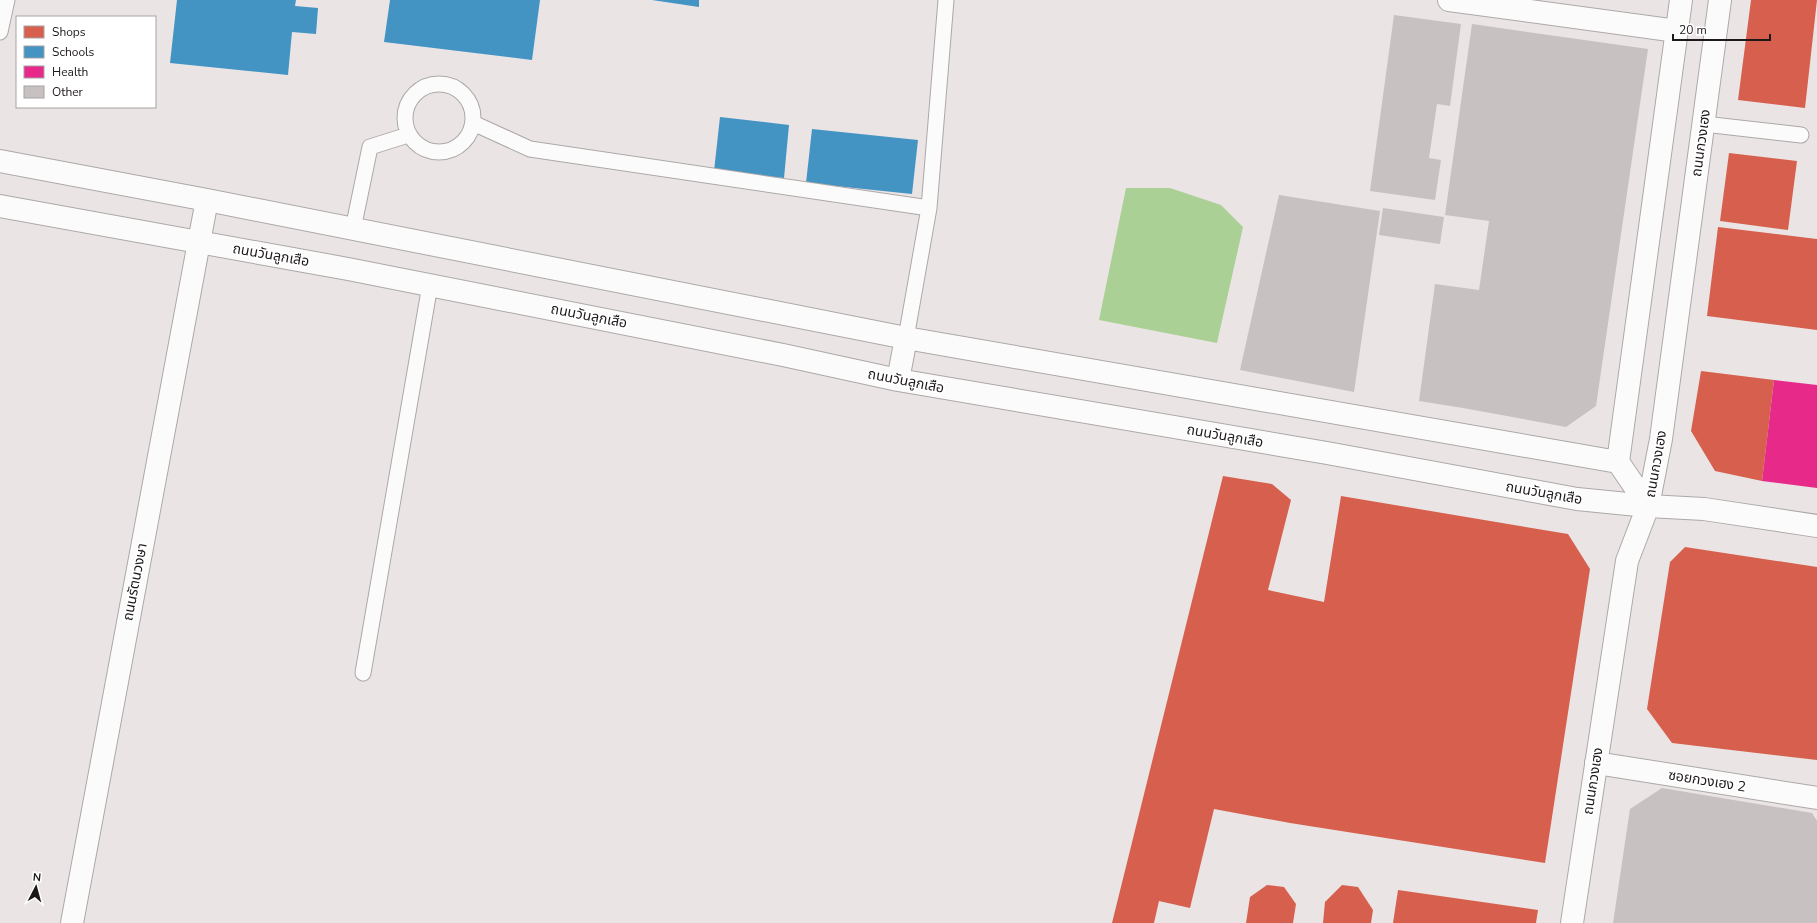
<svg xmlns="http://www.w3.org/2000/svg" width="1817" height="923" viewBox="0 0 1817 923" font-family="'Nunito Sans','Noto Sans Thai',sans-serif">
	<rect width="100%" height="100%" fill="#ebe4e5"/>
	<path fill="#aad096" d="M1126,188H1170L1221,205L1243,227L1217,343L1099,320Z"/>
	<path fill="#d6604d" d="M1751,0H1817L1805,108L1738,100Z
		M1729,153L1797,161L1788,230L1720,221Z
		M1718,227L1817,239V330L1707,316Z
		M1701,371L1774,380L1762,481L1715,471L1691,431Z
		M1223,476L1272,484L1291,500L1268,590L1324,602L1341,496L1568,534L1590,569L1545,863L1290,823L1214,809L1190,908L1159,901L1154,923H1112Z
		M1685,547L1817,567V760L1672,743L1647,709L1670,562Z
		M1267,885L1284,887L1296,904L1293,923H1246L1250,897Z
		M1342,885L1358,887L1373,910L1371,923H1323L1325,902Z
		M1398,890L1538,910L1536,923H1393Z"/>
	<path fill="#4393c3" d="M177,0H296L295,6L318,8L316,34L292,32L288,75L170,63Z
		M390,0H540L532,60L384,42Z
		M652,0H699V7Z
		M720,117L789,125L784,178L714,171Z
		M812,129L918,140L912,194L806,183Z"/>
	<path fill="#e7298a" d="M1774,380L1817,385V488L1762,481Z"/>
	<path fill="#c7c1c2" d="M1394,15L1461,24L1450,106L1437,104L1429,158L1441,160L1435,200L1370,191Z
		M1472,24L1648,49L1596,406L1566,427L1463,408L1419,401L1435,284L1479,290L1489,221L1445,215Z
		M1279,195L1380,211L1354,392L1240,370Z
		M1383,208L1444,217L1440,244L1379,235Z
		M1662,788L1812,813L1817,821V923H1613L1630,809Z"/>
	<g fill="none" stroke-linecap="round" stroke-linejoin="round">
		<defs>
			<path id="service" d="M0,32L7,0
				M405 118a34 34 0 1 1 68 0a34 34 0 1 1-68 0Z
				M473,123L530,149L929,208
				M1704,124L1801,135
				M353,229L370,147L408,135
				M906,338L929,208L946,0
				M363,673L430,285"/>
			<path id="minor" d="M1449,0L1677,31
				M1596,763L1817,798
				M72,923L199,242"/>
			<path id="tertiary" d="M0,161L207,200L906,338L1618,462
				M0,206L348,269L783,355L898,380L1327,453L1577,499L1648,506L1704,509L1817,526
				M199,242L207,200
				M898,380L906,338
				M1618,462L1681,0
				M1618,462L1648,506
				M1572,923L1627,561L1648,506L1661,439L1720,0"/>
		</defs>
		<use href="#service" stroke="#ada8a8" stroke-width="17"/>
		<use href="#minor" stroke="#ada8a8" stroke-width="24"/>
		<use href="#tertiary" stroke="#ada8a8" stroke-width="24"/>
		<use href="#service" stroke="#fcfbfb" stroke-width="15"/>
		<use href="#minor" stroke="#fcfbfb" stroke-width="22"/>
		<use href="#tertiary" stroke="#fcfbfb" stroke-width="22"/>
	</g>
	<g text-anchor="middle" dominant-baseline="central" stroke-width="4" stroke-linejoin="round" paint-order="stroke">
		<g font-size="14" fill="#1d1819" stroke="#fff">
			<text transform="translate(1701 143) rotate(-82)">ถนนกวงเฮง</text>
			<text transform="translate(271 255) rotate(10)">ถนนวันลูกเสือ</text>
			<text transform="translate(589 316) rotate(11)">ถนนวันลูกเสือ</text>
			<text transform="translate(906 381) rotate(11)">ถนนวันลูกเสือ</text>
			<text transform="translate(1225 436) rotate(10)">ถนนวันลูกเสือ</text>
			<text transform="translate(1656 464) rotate(-80)">ถนนกวงเฮง</text>
			<text transform="translate(1544 493) rotate(10)">ถนนวันลูกเสือ</text>
			<text transform="translate(135 582) rotate(-79)">ถนนรัตนวงษา</text>
			<text transform="translate(1593 781) rotate(-81)">ถนนกวงเฮง</text>
			<text transform="translate(1707 781) rotate(9)">ซอยกวงเฮง 2</text>
		</g>
	</g>
	<rect x="16" y="16" width="140" height="92" fill="#ffffff" stroke="#a5a3a3"/>
	<rect x="24" y="26" width="20" height="12" fill="#d6604d" stroke="#a5a3a3"/>
	<text x="52" y="36" font-size="12" fill="#1d1819">Shops</text>
	<rect x="24" y="46" width="20" height="12" fill="#4393c3" stroke="#a5a3a3"/>
	<text x="52" y="56" font-size="12" fill="#1d1819">Schools</text>
	<rect x="24" y="66" width="20" height="12" fill="#e7298a" stroke="#a5a3a3"/>
	<text x="52" y="76" font-size="12" fill="#1d1819">Health</text>
	<rect x="24" y="86" width="20" height="12" fill="#c7c1c2" stroke="#a5a3a3"/>
	<text x="52" y="96" font-size="12" fill="#1d1819">Other</text>
	<g transform="translate(36 887) rotate(6)" stroke="#ffffff" stroke-width="3" paint-order="stroke">
	<path d="M0-3L7 15L0 10L-7 15Z" fill="#1d1819"/>
	<text y="-6" font-size="11" font-weight="bold" text-anchor="middle" fill="#1d1819">N</text>
	</g>
	<path d="M1673 34v6h97v-6" fill="none" stroke="#1d1819" stroke-width="2"/>
	<text x="1679" y="34" font-size="12" fill="#1d1819" stroke="#ffffff" stroke-width="3" paint-order="stroke">20 m</text>
</svg>
